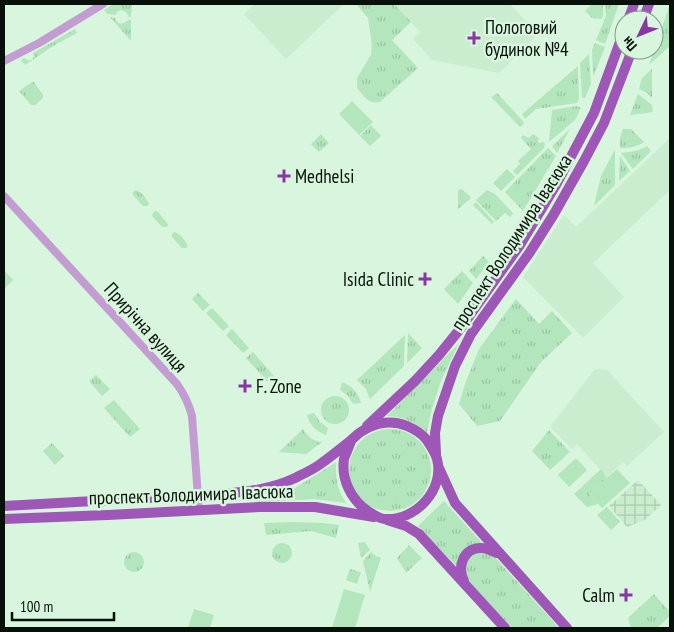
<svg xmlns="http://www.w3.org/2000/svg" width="674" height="632" viewBox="0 0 674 632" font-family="'PT Sans Narrow',sans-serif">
	<defs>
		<pattern id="industrial-grid" width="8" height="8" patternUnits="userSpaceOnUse" patternTransform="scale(1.25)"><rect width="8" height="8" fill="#caedcf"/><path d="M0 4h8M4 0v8" fill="none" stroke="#accab0"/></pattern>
		<pattern id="grass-tufts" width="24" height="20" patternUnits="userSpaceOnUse" patternTransform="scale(1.25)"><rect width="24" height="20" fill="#b3e6bc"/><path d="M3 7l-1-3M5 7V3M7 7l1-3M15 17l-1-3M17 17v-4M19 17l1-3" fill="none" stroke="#98c4a0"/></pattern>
	</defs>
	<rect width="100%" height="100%" fill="#d8f5dd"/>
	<path fill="#caedcf" d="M255,4H344L286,59L244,14Z
		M394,4H510L535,31V37L499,73L432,60L413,39L420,32Z
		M670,138V190L593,263L624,297L583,338L523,277L564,215L576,227Z
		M595,369L607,370L664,432L627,466L623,462L607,477L577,444L572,449L550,427Z"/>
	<path fill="url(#industrial-grid)" d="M638,480L661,505L645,520L627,527L609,506Z"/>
	<path fill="url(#grass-tufts)" d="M113,4H132L131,17H129L126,12L121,10L117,12L116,15L107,14L104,10Z
		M356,4H394L411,22L392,40L418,68L380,102C368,104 365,97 357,88V78L371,55L372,44L368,18Z
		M592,4H603V15L602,19L592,18L585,11Z
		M605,4H619L605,44L596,40L606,16Z
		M670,4V46L649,65Z
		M110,17L115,18C117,25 124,25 128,20H131V41Z
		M75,29L77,33L53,46L25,65L21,60L24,58L27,60H31L34,57L33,53Z
		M595,43L605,47L594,75H593L592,50Z
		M589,54L591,84L585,98H582L580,63Z
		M578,66L579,98L577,103L536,109L525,119L522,114Z
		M652,69V98L647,93L639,89L642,78Z
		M32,82H34L43,95V98L35,105H31L19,91Z
		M497,93L523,121L524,124L520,127L491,97Z
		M638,94L652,105L653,112L630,115Z
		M577,106L581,108L575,120L549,142L552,110Z
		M371,125L381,136L370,146L360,136Z
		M570,129L557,153L552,146Z
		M623,129H631L644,142C637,147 629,148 620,148V138Z
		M321,134L329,143L319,152L311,144Z
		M533,134L539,138L538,141L539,143L543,142L545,144L544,148L517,175L513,171L520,164L518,161L531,149L521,138L523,135L529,138Z
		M647,146L651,151L633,169L621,153C630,152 639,151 647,146Z
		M548,148L556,156L523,211L505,192Z
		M615,149V185L594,206L601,176Z
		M620,156L630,171L619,181Z
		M507,169L515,177L501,191L493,183Z
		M462,189L471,198L458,209V190Z
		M136,190C141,192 148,199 149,205L147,206H143L133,195V192Z
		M487,190L495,194L512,212L513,214L510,217L505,213L496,221L476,200Z
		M476,202L494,222L492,224L473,205Z
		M155,211L158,212L167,223L168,225L167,227H162L152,216L153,213Z
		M175,232C180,234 186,241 188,246L186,248H182L172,237V234Z
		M483,256L489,262L476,279L469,271Z
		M462,271L473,283L458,304L444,289Z
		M198,293L210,305L203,311L192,299Z
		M516,299L539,324L552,311L572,333L541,362L500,421L477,426L459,404L465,384L479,349Z
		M212,308L229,326L223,331L206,313Z
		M232,329L249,348L243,353L226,335Z
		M408,333L422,348L407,363Z
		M405,335L404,366L370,399L366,389L357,380Z
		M459,343L441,381L432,409L427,432C413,422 404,417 387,416Z
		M253,352L274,376L268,382L246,358Z
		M96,375L110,389L102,396L89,381Z
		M342,382C352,386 358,392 361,403L353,404L348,396L340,390Z
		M321 410a14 14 0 1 1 28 0a14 14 0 1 1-28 0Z
		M114,400L140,429L130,437L104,408Z
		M314,413L320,422L328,428L326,435C316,431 310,426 307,415Z
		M303,429C308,437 313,441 322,442L306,454L279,452Z
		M349 470a41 41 0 1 1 82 0a41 41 0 1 1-82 0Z
		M549,430L570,452L550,470L532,451Z
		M52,443L64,456L55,465L43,451Z
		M336,462C336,481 336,486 346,503L314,499L251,503L295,488Z
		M601,469L607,478L589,494L598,504L587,507L574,494Z
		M444,501L483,544L457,567L418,526Z
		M607,507L620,522L611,530L597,515Z
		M293,522L323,523L339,525L336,538L311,531L266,535L264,523Z
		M365,542L370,550L361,558L358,543Z
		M272 553a10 10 0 1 1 20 0a10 10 0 1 1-20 0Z
		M409,545L422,558L406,573L397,558Z
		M479,550L492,554L559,628H512L470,582C460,567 464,558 479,550Z
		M124 562a10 10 0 1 1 20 0a10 10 0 1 1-20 0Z
		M371,552L377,557H381L370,592L363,561Z
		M350,569L361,572L357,584L346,580Z
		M654,594L670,612V616L657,628H631L628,618Z"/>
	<path fill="#b3e6bc" d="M352,101L373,122L359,135L339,114Z
		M4,270L13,280L4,289Z
		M576,458L587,470L569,487L558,475Z
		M617,469L630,483L602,508L589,494Z
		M344,589L365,595L355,628H332Z
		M194,609L214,615L210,628H188Z"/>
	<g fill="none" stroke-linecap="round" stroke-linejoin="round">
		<path stroke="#c39dd1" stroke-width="8" d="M4,61L39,43L103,4
			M4,196L177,384C184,394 189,404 192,416L199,510"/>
		<path stroke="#9e56b7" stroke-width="10" d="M628,20L634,4
			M643,20L649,4
			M367,426L415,381L439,355L460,329L520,245L556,185L594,113L624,31
			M436,454L435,433L438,416L455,366L471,334L530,252L554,214L584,161L604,123L632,50
			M439,468L455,503L567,628
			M4,506L221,494C247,492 272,489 295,478C303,474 312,470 319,465C329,458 339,450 349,442C354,438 358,433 364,430C377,422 393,420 407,426C414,429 421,433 426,439C430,445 435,452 437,459C445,489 416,521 385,519C379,519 373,514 368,511C351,500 341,479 344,459C346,453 349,447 351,441
			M4,519L108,515L260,507H315L374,517
			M387,520L406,526L419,534L505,628
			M464,581C457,567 463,547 482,548C487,548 492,551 497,553"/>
	</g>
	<g fill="#8936a4" stroke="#d8f5dd" stroke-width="2">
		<path d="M471.5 30.5h5v5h5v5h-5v5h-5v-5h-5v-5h5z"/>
		<path d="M281.5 168.5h5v5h5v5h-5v5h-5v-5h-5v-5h5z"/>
		<path d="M422.5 271.5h5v5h5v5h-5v5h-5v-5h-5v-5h5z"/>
		<path d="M242.5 378.5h5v5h5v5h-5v5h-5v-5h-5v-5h5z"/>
		<path d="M623.5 587.5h5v5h5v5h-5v5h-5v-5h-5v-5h5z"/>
	</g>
	<g text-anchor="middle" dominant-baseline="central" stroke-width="5" stroke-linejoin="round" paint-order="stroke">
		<g font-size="19" fill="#071009" stroke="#d8f5dd" text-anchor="start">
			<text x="485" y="27">Пологовий<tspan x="485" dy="22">будинок №4</tspan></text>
			<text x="295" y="176">Medhelsi</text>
			<text x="414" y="279" text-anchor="end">Isida Clinic</text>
			<text x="256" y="386">F. Zone</text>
			<text x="615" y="595" text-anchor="end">Calm</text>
		</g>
		<g font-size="19" fill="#071009" stroke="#d8f5dd">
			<text transform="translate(511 242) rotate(-57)">проспект Володимира Івасюка</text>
			<text transform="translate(146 327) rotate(48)">Прирічна вулиця</text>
			<text transform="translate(191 494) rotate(-2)">проспект Володимира Івасюка</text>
		</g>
	</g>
	<rect width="674" height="632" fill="none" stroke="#071009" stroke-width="10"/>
	<g transform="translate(639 35) rotate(227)"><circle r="24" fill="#d8f5dd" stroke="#849988"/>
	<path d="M0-4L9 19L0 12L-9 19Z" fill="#8936a4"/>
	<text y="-8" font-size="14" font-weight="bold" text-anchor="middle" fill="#071009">Пн</text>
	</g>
	<path d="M12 612v8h102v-8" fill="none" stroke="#071009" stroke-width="2.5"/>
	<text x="20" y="612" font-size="15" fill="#071009" stroke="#d8f5dd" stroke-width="4" paint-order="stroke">100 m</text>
</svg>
